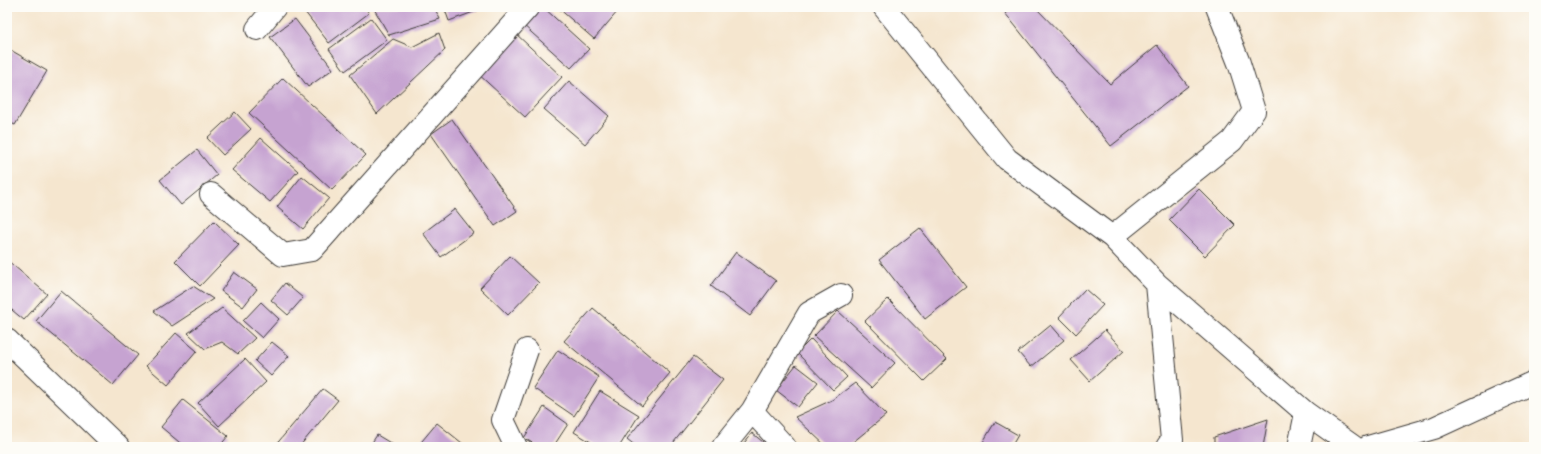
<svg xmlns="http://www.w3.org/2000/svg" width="1541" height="454" viewBox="0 0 1541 454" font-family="Vollkorn,serif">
	<rect width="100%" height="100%" fill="#fdfcf7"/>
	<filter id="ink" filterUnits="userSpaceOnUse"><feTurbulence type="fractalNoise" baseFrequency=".025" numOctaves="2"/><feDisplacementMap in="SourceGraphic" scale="8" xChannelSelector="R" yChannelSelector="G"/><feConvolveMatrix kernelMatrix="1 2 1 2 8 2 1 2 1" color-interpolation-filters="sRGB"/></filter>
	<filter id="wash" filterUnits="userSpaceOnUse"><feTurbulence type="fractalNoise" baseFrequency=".012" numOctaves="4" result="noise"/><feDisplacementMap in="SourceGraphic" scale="16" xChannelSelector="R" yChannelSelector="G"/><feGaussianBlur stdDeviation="0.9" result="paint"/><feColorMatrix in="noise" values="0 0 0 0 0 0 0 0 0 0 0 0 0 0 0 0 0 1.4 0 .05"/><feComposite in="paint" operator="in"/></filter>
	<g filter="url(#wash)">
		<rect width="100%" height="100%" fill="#f5e6cf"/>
		<g id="blocks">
			<path fill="#c6a3d1" d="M301,7H364L369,13L329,43Z
				M373,7H434L440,19L389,35Z
				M444,7H487L449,21Z
				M538,7H543L589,49L571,68L522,24Z
				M557,7H614L618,11L594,39Z
				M1017,7H1035L1110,84L1157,45L1188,86L1111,146L1005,13Z
				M371,18L387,40L345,71L329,49Z
				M295,19L333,69L308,87L270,37Z
				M514,32L562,77L525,117L476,72Z
				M439,33L445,50L377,114L350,75L393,39L412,47Z
				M7,48L47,71L15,125L7,121Z
				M283,78L366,155L332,190L249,113Z
				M569,81L609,116L585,144L544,109Z
				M235,112L251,129L223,155L207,138Z
				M452,119L517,211L495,226L431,134Z
				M261,138L298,171L270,202L232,170Z
				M197,150L217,175L181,205L160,180Z
				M302,176L329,198L303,229L277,207Z
				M1199,189L1235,225L1205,256L1169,220Z
				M455,209L474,233L441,257L423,233Z
				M214,221L239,245L200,286L175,261Z
				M920,228L966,287L925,319L879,260Z
				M736,252L776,281L750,316L711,286Z
				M510,256L539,283L508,315L480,288Z
				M7,260L47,294L24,320L7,306Z
				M234,272L257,289L243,307L221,291Z
				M285,283L303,298L288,315L271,300Z
				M193,286L213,299L172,326L154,311Z
				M1085,289L1103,305L1076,334L1059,317Z
				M61,291L138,355L113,385L36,321Z
				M888,299L947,359L924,381L865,321Z
				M261,302L279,319L262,338L243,321Z
				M222,308L255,338L238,354L222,342L205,349L188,333Z
				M593,308L670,373L642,406L564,341Z
				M838,311L895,363L871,388L814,336Z
				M1051,325L1064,340L1031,367L1018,352Z
				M1105,330L1124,351L1090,381L1071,360Z
				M176,333L197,351L168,385L146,366Z
				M811,339L847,377L833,390L797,353Z
				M272,342L289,356L271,376L255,361Z
				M558,350L599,377L574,416L533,388Z
				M693,357L723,380L670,447H637L627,439Z
				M245,359L266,382L219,426L198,403Z
				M796,365L818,382L798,407L776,390Z
				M855,383L886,415L847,447H827L795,417L832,400Z
				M323,389L338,400L299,447H274Z
				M600,391L639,415L619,447H599L574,432Z
				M183,400L228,436L219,447H185L161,427Z
				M544,407L568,424L553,447H539L524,438Z
				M1268,419L1263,447H1214V437Z
				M995,422L1018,435L1011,447H980Z
				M437,423L467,447H417Z
				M752,433L769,447H741Z
				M377,435L397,447H369Z"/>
		</g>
	</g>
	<g filter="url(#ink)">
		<use href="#blocks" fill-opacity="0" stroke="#3d3a37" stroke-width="1"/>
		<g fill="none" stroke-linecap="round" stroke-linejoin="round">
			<defs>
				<path id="minor" d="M884,7L1007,159L1112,237L1157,284L1306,413L1299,447
					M257,29L275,7
					M211,194L283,255L312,250L528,7
					M1112,237L1232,141L1254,111L1239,63L1217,7
					M1157,284L1172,440L1167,447
					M7,340L118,447
					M752,411L809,313L841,295
					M1306,413L1354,447
					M516,447L503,420L527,350
					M723,447L752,411L785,447
					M1368,447L1434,428L1534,382"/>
			</defs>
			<use href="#minor" stroke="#3d3a37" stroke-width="24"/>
			<use href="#minor" stroke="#fff" stroke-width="22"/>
		</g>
	</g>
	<rect width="1541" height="454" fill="none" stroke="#fdfcf7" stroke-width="24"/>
</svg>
